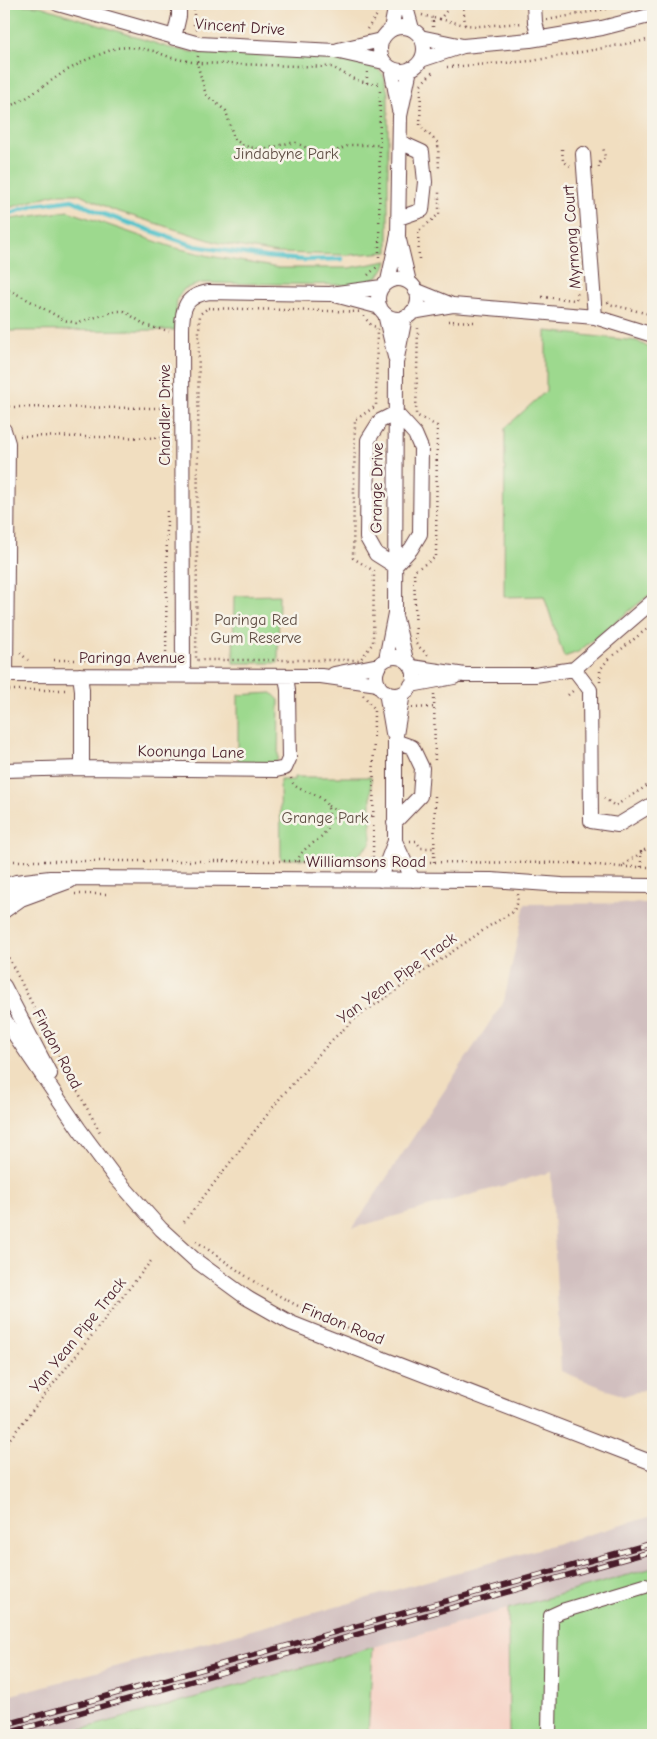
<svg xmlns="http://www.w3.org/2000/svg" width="657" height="1739" viewBox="0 0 657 1739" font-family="'Comic Neue',sans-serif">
	<rect width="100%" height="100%" fill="#f7f3e8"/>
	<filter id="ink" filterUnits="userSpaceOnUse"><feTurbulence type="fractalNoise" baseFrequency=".02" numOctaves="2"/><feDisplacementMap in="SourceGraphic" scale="10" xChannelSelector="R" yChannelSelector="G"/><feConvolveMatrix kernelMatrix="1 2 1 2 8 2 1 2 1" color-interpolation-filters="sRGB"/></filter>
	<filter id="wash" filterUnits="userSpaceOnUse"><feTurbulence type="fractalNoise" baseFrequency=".0096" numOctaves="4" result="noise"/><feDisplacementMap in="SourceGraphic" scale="20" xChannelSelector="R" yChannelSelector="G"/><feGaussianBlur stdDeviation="1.12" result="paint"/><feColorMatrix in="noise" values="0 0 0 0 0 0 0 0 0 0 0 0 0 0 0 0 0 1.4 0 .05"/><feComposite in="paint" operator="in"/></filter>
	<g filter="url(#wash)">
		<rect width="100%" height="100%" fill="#f1dec0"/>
		<path fill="#f6d1c5" d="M508,1609L509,1735H368L373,1647Z"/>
		<path fill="#d1bfbf" d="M653,903V1387L623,1396L561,1371L551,1172L353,1228L504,1001L525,904Z
			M653,1516V1568L61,1735H4V1697L329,1609Z"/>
		<path fill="#9dd98e" stroke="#747c5c" d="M4,4L40,6L170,48L198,53L327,57L376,68L383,74L388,93V252L349,255L277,253L219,243L113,210L80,194H55L12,207H4Z
			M68,211L172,247L210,256L279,268H349L387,261C380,280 373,280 355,285L202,283L184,289L177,299L175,330L4,331V220Z
			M546,331L637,341L653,350V592L578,652L564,657L544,596L504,597L505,428L546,391Z
			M279,595L278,663H233L234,596Z
			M272,693L279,700L278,759L273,765H238V695Z
			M294,777H371V843L354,859H281L280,780H294Z
			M653,1568V1735H509L508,1609Z
			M373,1647L368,1735H61L333,1659Z"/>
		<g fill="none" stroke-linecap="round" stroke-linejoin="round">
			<path stroke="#55c3cb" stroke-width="4.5" d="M4,215L36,205L72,200L103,214L195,246L266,257L304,260L342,259"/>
		</g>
	</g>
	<g filter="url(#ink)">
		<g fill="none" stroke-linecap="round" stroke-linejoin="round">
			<defs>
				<path id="minor" d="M58,4L199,44L335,51L384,62
					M405,4L412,29
					M534,4L535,22L539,38
					M380 49a22 22 0 1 1 44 0a22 22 0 1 1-44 0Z
					M391,29L396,4
					M420,37L463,46
					M174,38L179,16V4
					M338,50L381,40
					M421,60L463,46L530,40L602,28L653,15
					M391,68L399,110
					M583,154L595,317
					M399,218L422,210L425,182L422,152L400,142
					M399,240L409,282
					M378 299a20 20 0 1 1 40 0a20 20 0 1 1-40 0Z
					M388,281L398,235L400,116L410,69
					M415,290L452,305
					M335,295L380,307
					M412,312L453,305L595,317L653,335
					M385,314L395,357
					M396,413L415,434L421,448L420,534L411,549L395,566L376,554L367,538L368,440L380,421Z
					M4,430L8,443L6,675
					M396,619L406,660
					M376 676a19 19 0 1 1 38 0a19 19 0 1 1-38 0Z
					M386,659L395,613L396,363L405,317
					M412,667L465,675H535L574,669L653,601
					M574,669L590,690L591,821L618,825L653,804
					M334,674L379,665
					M4,675L321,676L378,684
					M80,675L82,690V768
					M183,675L182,330C182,308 185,296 209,292L330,294L382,287
					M411,685L454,677
					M386,692L393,733
					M4,770L82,768L276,770L285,768L289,759L288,690L286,676
					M394,823L420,796L422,768L412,747L395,741
					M395,841L413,880
					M380,880L395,841V741L403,693
					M4,886L16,882L50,878L491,880L562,885L653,886
					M4,897L28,889
					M4,911L21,899L70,881
					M4,986L50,1074
					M4,1019L79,1129L114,1176
					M247,1298L291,1323L329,1338L653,1463
					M549,1735L551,1616L562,1611L645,1586"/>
			</defs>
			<use href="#minor" stroke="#633c41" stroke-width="16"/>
			<path stroke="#633c41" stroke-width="2.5" stroke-dasharray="1 4" stroke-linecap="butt" d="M194,4V25L197,29
				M463,4L465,25
				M422,15L433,18
				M440,19L465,25L479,26L522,23
				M547,20L632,4
				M433,27V18L440,19L452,4
				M367,29L377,15V4
				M198,56L197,63L206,95L226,111L234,139L244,146L263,150L288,143H296L320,154L331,153L350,145H380
				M447,67L532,61L653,39
				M367,72V83
				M421,84L435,70
				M421,89L420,126L438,143L439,170
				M4,109L26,98L64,72L86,60L116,48L131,47L154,51L172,58L197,63L332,67L354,79L367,83L380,84
				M562,149L563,161L570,166
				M599,167L598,164L605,158L603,146
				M379,257L380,87
				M419,259L418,232L439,214V191
				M368,275L377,267
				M4,288L21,296L64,320L76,323L116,311H124L147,326L169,331
				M542,297L576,300L578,292
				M608,302L609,304L653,315
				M208,308L364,312V317L372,326L377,327L376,406L355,420L353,558L374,571L373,643L360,660H196L199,331L200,314Z
				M448,321L475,322
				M4,407L169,408
				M20,436L168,438
				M416,639L414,571L436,557L437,426L416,415L418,328
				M416,644L429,656
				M20,653L28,660
				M614,655L653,624
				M54,660H166L167,507
				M600,682V670L609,658
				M4,690H67
				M434,694L435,763
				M363,695L374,708L373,858
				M568,695L574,690
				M412,708L436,707
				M291,778C294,797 329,787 329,816C329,844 304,840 297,862
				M604,798L615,806L653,782
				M328,806C343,815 356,816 374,816
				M329,821L343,813
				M410,841H416L421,848H434
				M4,861H372
				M420,862L572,863L621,867L653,844
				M434,862L435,796
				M622,867H653
				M641,867V851
				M75,894H107
				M4,933L6,925
				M4,949L65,1068L100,1132
				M184,1222L281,1097L331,1041L357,1017L398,989L491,925L513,912L517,904L518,894
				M196,1241L256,1283L296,1305L353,1331
				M4,1446L151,1261"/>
			<use href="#minor" stroke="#fff" stroke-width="14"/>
			<defs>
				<path id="rail" d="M4,1725L653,1543
					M4,1734L653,1551"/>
			</defs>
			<use href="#rail" stroke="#4a1f2b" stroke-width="5.5"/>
			<use href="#rail" stroke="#f7f3e8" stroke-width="4" stroke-dasharray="11" stroke-linecap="butt"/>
			<defs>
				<path id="minor-bridge" d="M114,1176L161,1229L195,1260L247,1298"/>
			</defs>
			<use href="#minor-bridge" stroke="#633c41" stroke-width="16" stroke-linecap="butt"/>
			<use href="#minor-bridge" stroke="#fff" stroke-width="14"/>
		</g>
	</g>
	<g text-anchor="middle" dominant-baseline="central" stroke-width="5" stroke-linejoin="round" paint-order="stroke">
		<g font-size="16" fill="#4a1f2b" stroke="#f7f3e8">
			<text transform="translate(240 27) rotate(4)">Vincent Drive</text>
			<text transform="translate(572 237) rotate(-94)">Myrnong Court</text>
			<text transform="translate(165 415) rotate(-90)">Chandler Drive</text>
			<text transform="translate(377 488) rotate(-89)">Grange Drive</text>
			<text x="132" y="658">Paringa Avenue</text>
			<text transform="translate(191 752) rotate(1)">Koonunga Lane</text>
			<text x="366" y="862">Williamsons Road</text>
			<text transform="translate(397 978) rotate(-36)">Yan Yean Pipe Track</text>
			<text transform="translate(57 1049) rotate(62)">Findon Road</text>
			<text transform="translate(343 1324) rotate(22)">Findon Road</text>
			<text transform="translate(78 1335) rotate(-51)">Yan Yean Pipe Track</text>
		</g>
		<g font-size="16" fill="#5f4e44" stroke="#f7f3e8">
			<text x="286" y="154">Jindabyne Park</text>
			<text x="256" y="620">Paringa Red<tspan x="256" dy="18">Gum Reserve</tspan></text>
			<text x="325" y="818">Grange Park</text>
		</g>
	</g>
	<rect width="657" height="1739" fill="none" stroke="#f7f3e8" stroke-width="20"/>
</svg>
